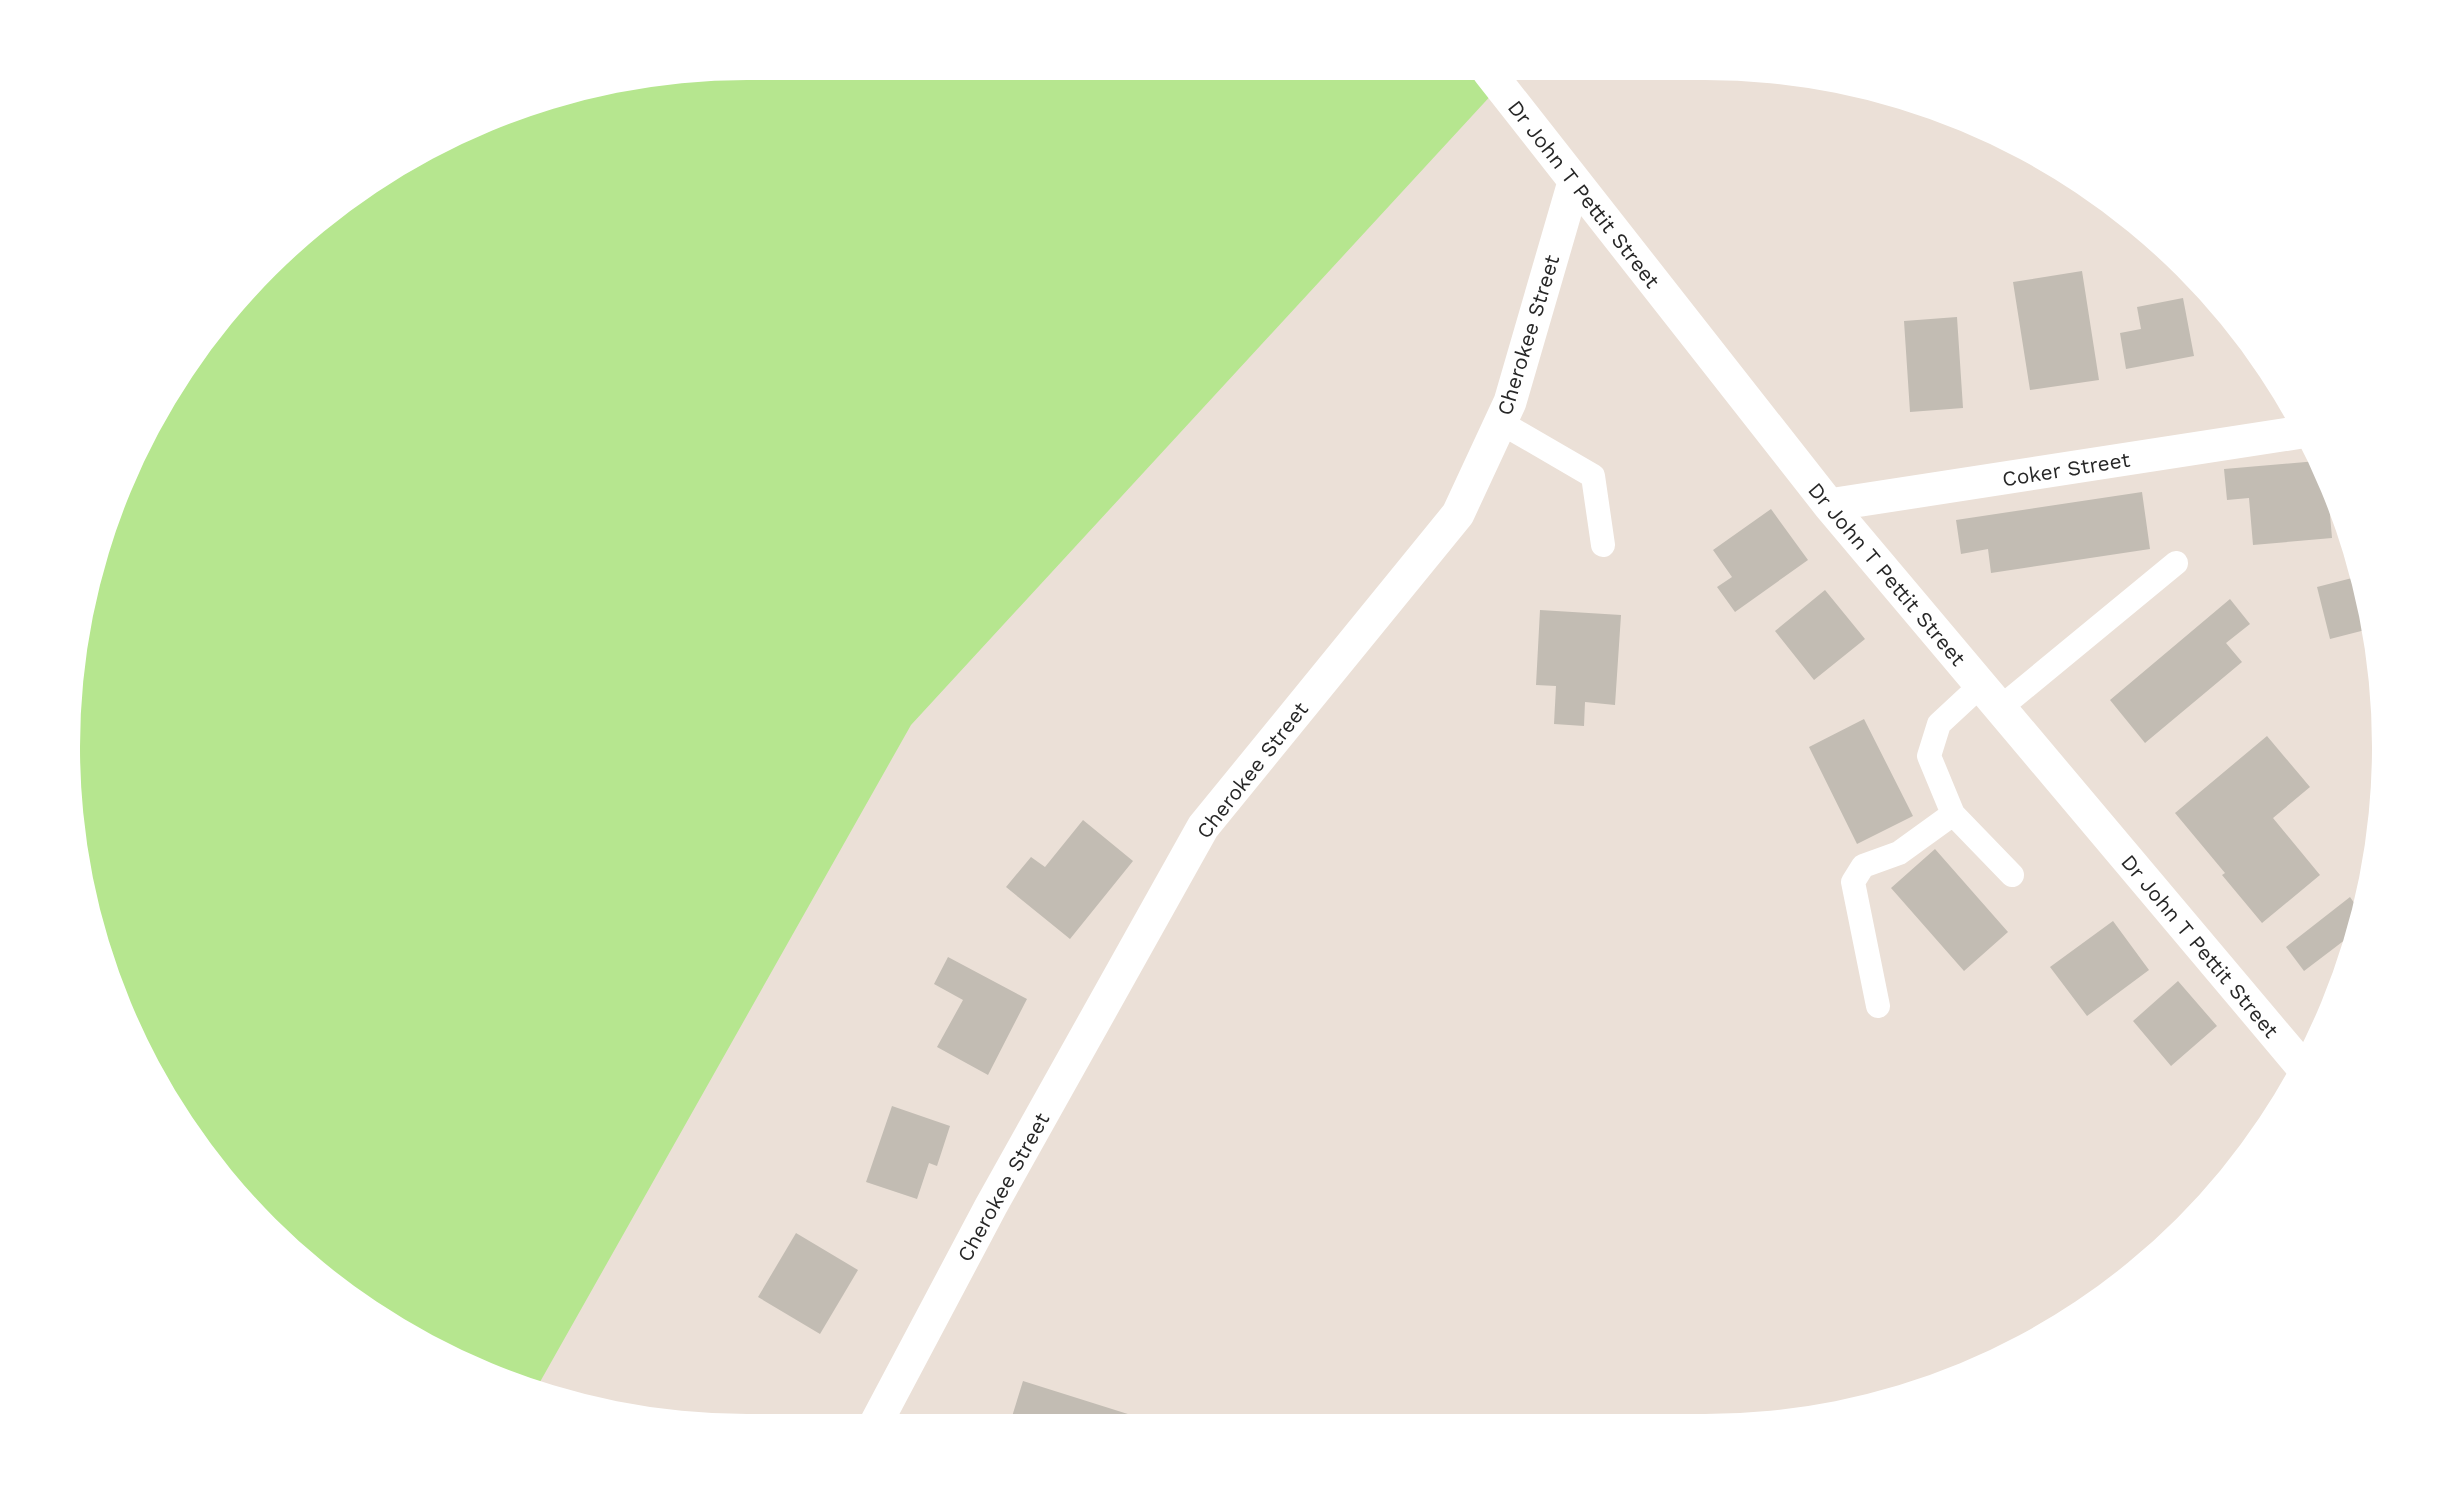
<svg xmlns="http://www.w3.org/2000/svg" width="2452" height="1493" viewBox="0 0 2452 1493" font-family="'Work Sans',sans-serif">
	<rect width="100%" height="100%" fill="#ebe0d7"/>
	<path fill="#b6e68f" d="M1481,72L1495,91L911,725L536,1389L528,1388L370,1310L268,1226L209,1159L139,1046L105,964L75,835L69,746L82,615L105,529L183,370L267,268L334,209L447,139L529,105L658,75Z"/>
	<path fill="#c2bcb3" d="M2082,271L2099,380L2030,390L2013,282Z
		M2183,298L2194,356L2126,369L2120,333L2141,329L2137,307Z
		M1957,317L1963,408L1910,412L1904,321Z
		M2317,461L2327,480L2332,538L2253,545L2249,498L2227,500L2224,469Z
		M2142,492L2150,549L1991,573L1988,549L1961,554L1956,520Z
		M1771,509L1808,560L1735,612L1717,587L1732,577L1713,550Z
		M2356,577L2369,629L2330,639L2317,587Z
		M1825,590L1865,639L1814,680L1775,631Z
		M2230,599L2250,624L2226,643L2242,662L2145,743L2110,700Z
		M1540,610L1621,615L1615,705L1585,702L1584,726L1554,724L1556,686L1536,685Z
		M1864,719L1913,816L1857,844L1809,747Z
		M2267,736L2310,787L2273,818L2320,875L2262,923L2222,875L2225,873L2175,813Z
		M1083,820L1133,861L1070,939L1006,887L1031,857L1045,867Z
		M1935,849L2008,932L1964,971L1891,888Z
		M2350,897L2360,911L2354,933L2304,971L2286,947Z
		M2113,921L2149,970L2087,1016L2050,967Z
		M948,957L1027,999L988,1075L937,1047L963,1000L934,984Z
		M2178,981L2217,1026L2171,1066L2133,1021Z
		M892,1106L950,1126L937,1166L929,1163L917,1199L866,1182Z
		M796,1233L858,1270L820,1334L758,1297Z
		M1023,1381L1131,1415L1128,1423H1010Z"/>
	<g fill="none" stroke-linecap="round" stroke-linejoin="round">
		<path stroke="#fff" stroke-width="24" d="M1500,422L1593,476L1603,545
			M1981,685L1939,724L1929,756L1953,814L2012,875
			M2000,708L2176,563
			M1878,1006L1853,882L1863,866L1899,853L1953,814"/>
		<path stroke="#fff" stroke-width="33" d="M1489,72L1829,505L2300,1064
			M1829,505L2302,432
			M876,1423L991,1206L1203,827L1458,514L1510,402L1574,182"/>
	</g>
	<g text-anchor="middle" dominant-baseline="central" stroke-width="5" stroke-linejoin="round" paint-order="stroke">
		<g font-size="21" fill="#272727" stroke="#fff">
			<text transform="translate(1584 194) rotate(52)">Dr John T Pettit Street</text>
			<text transform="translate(1528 335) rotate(-73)">Cherokee Street</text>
			<text transform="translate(2066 469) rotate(-9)">Coker Street</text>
			<text transform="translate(1887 574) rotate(50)">Dr John T Pettit Street</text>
			<text transform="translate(1252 770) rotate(-52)">Cherokee Street</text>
			<text transform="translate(2200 946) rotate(50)">Dr John T Pettit Street</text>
			<text transform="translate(1003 1187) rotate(-61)">Cherokee Street</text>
		</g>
	</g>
	<path d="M0 0H2452V1493H0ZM747 80H1705A667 667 0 0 1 2372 747V747A667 667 0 0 1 1705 1414H747A667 667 0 0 1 80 747V747A667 667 0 0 1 747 80Z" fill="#fff" fill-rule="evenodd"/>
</svg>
